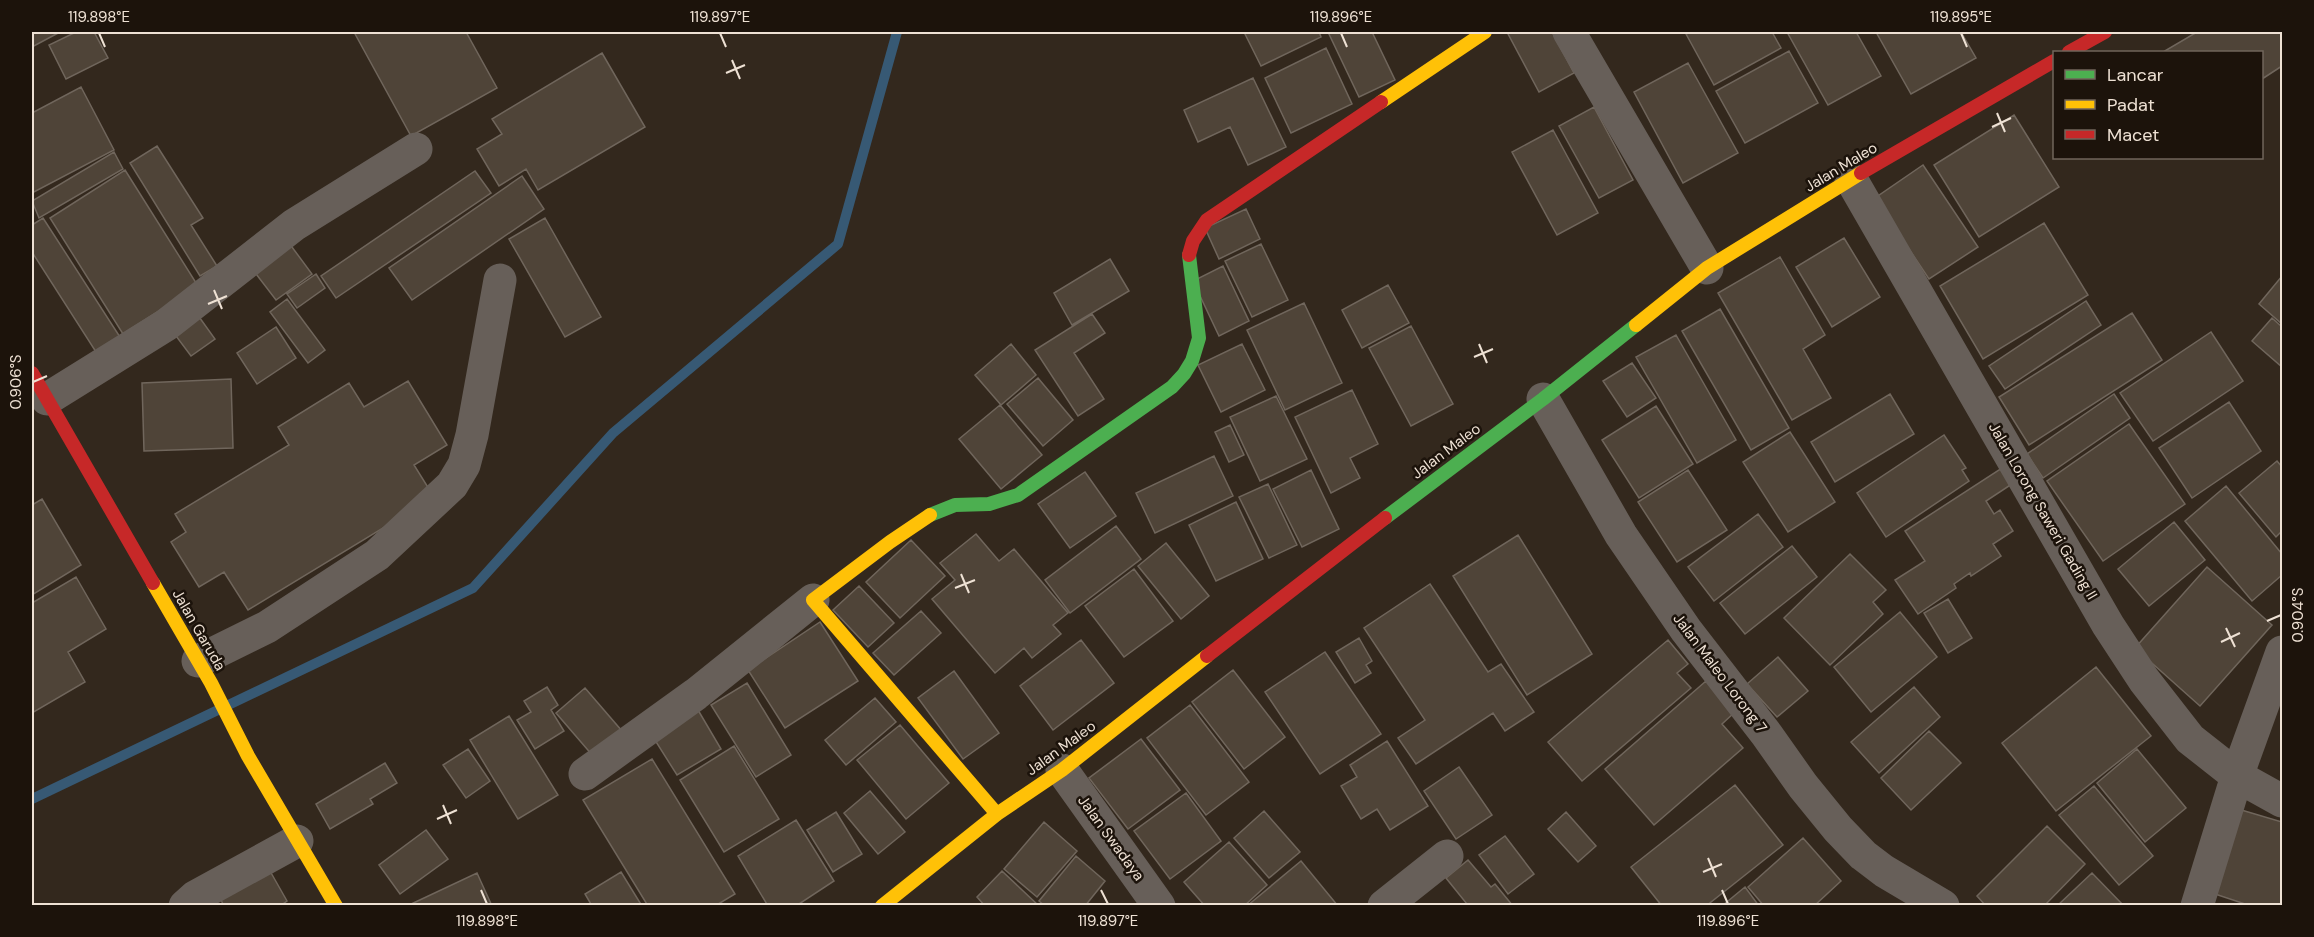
<svg xmlns="http://www.w3.org/2000/svg" width="2314" height="937" viewBox="0 0 2314 937" font-family="'DM Sans',sans-serif">
	<rect width="100%" height="100%" fill="#33281d"/>
	<g fill="none" stroke-linecap="round" stroke-linejoin="round">
		<path stroke="#375974" stroke-width="10" d="M32,799L473,588L613,433L838,244L897,32"/>
	</g>
	<path fill="#4f4438" stroke="#70665c" stroke-width="1.5" d="M32,32H60L32,47Z
		M76,32H94L108,58L66,79L49,45Z
		M354,32H466L497,88L411,136Z
		M1244,32H1319L1321,37L1261,66Z
		M1328,32H1372L1395,80L1359,97Z
		M1507,32H1552L1574,73L1539,92Z
		M1691,32H1772L1781,48L1714,85L1686,34Z
		M1787,32H1856L1881,76L1828,105Z
		M1876,32H1961L1976,58L1911,94Z
		M2197,32H2282V66L2262,79V52H2163Z
		M1326,48L1352,104L1291,133L1265,78Z
		M1789,51L1818,103L1745,143L1716,91Z
		M602,53L645,127L538,190L526,169L499,186L477,149L502,134L492,119Z
		M1688,63L1738,153L1683,183L1634,92Z
		M1253,78L1286,147L1248,165L1230,127L1198,142L1184,110Z
		M81,87L114,150L32,193V113Z
		M1594,107L1633,180L1599,198L1559,126Z
		M2014,115L2059,187L1979,237L1934,165Z
		M1553,130L1598,213L1557,235L1512,152Z
		M157,146L203,218L191,225L217,266L200,276L130,163Z
		M114,152L123,169L39,218L32,201Z
		M1923,165L1978,247L1929,279L1875,198Z
		M125,170L198,286L123,334L50,218Z
		M475,171L491,193L336,298L321,276Z
		M522,176L544,209L412,300L389,268Z
		M1246,209L1260,239L1219,259L1205,228Z
		M43,218L120,337L96,352L32,252V225Z
		M545,218L601,317L565,337L509,239Z
		M2044,223L2088,295L1983,359L1940,286Z
		M1844,238L1880,297L1832,327L1796,267Z
		M286,239L312,274L276,300L250,266Z
		M1261,244L1288,300L1252,317L1225,261Z
		M1780,257L1825,335L1803,349L1831,398L1792,420L1718,293Z
		M1110,259L1129,291L1072,325L1054,293Z
		M1223,266L1249,321L1219,336L1193,281Z
		M316,274L325,288L297,308L287,294Z
		M2282,276V324L2259,304Z
		M1388,285L1409,323L1362,348L1342,310Z
		M287,299L325,350L308,363L270,312Z
		M2086,301L2101,325L2005,389L1989,366Z
		M1304,303L1342,383L1285,410L1247,330Z
		M1720,309L1789,428L1751,450L1682,331Z
		M2132,313L2162,360L2029,445L1999,397Z
		M197,314L215,339L191,356L173,332Z
		M1092,314L1105,333L1074,353L1104,399L1078,416L1035,350Z
		M2272,318L2282,327V367L2252,341Z
		M1411,326L1453,404L1411,426L1369,348Z
		M276,327L296,358L257,384L237,353Z
		M2211,332L2243,381L2153,441L2120,393Z
		M1676,335L1736,440L1697,463L1636,357Z
		M1011,344L1036,375L1001,405L975,375Z
		M1242,344L1265,390L1221,412L1198,365Z
		M1632,363L1656,398L1627,417L1603,381Z
		M1038,378L1073,420L1043,446L1007,404Z
		M231,379L233,448L144,451L142,383Z
		M408,381L447,445L414,465L434,497L248,610L224,572L199,587L171,542L186,532L175,514L289,445L278,427L349,383L364,407Z
		M1352,390L1378,444L1350,458L1360,478L1331,493L1295,417Z
		M1890,394L1914,434L1835,482L1811,442Z
		M2114,394L2130,418L2043,478L2027,454Z
		M1276,396L1307,459L1260,481L1230,417Z
		M2229,402L2261,451L2192,498L2159,448Z
		M1000,405L1042,455L1001,489L959,439Z
		M1656,406L1693,464L1639,498L1602,440Z
		M2129,424L2185,504L2103,561L2047,481Z
		M1230,425L1244,455L1229,462L1215,432Z
		M1790,432L1835,502L1788,532L1743,462Z
		M1944,435L1966,468L1962,470L1969,481L1886,537L1857,493Z
		M1214,456L1233,496L1155,533L1136,493Z
		M2277,461L2282,467V531L2276,537L2239,493Z
		M2005,466L2015,482L1986,501L1994,514L2000,510L2013,531L1993,544L2001,556L1971,576L1970,573L1954,584L1956,588L1918,614L1895,580L1925,561L1905,531Z
		M1311,470L1339,529L1302,547L1273,489Z
		M1688,470L1727,530L1677,562L1638,502Z
		M1085,472L1116,516L1070,548L1038,504Z
		M1268,484L1297,545L1269,558L1239,497Z
		M2226,486L2282,554V575L2252,601L2185,521Z
		M42,499L81,565L32,595V505Z
		M1236,502L1263,559L1216,581L1189,525Z
		M1758,514L1783,547L1714,601L1688,567Z
		M2174,522L2205,560L2149,606L2118,569Z
		M1116,526L1141,559L1070,613L1045,580Z
		M976,534L999,561L1014,549L1068,613L1053,625L1061,634L1032,658L1024,648L995,673L932,599L955,580L940,563Z
		M1518,535L1592,654L1527,695L1453,576Z
		M911,540L945,576L900,618L866,582Z
		M1166,543L1209,596L1181,619L1138,566Z
		M1792,546L1817,577L1745,634L1720,603Z
		M1850,554L1886,590L1873,602L1883,614L1830,665L1784,618Z
		M2207,567L2272,625L2200,706L2135,648Z
		M1134,569L1173,621L1124,657L1085,606Z
		M76,577L106,629L68,652L85,682L32,713V603Z
		M1430,584L1488,672L1501,664L1534,712L1505,731L1493,713L1416,764L1398,738L1425,720L1364,628Z
		M859,586L894,623L868,647L833,610Z
		M1948,599L1972,638L1948,653L1924,613Z
		M921,611L941,633L894,675L873,653Z
		M1900,612L1937,657L1871,712L1834,667Z
		M820,622L858,681L785,728L748,670Z
		M1359,638L1372,661L1366,665L1371,673L1355,683L1336,652Z
		M1081,640L1114,683L1053,730L1020,686Z
		M1668,640L1688,664L1677,673L1691,688L1582,781L1548,742Z
		M1325,652L1381,734L1320,774L1265,692Z
		M1778,657L1808,691L1777,717L1747,684Z
		M2096,667L2151,736L2056,811L2002,743Z
		M1233,670L1285,737L1244,769L1192,702Z
		M954,671L999,733L963,759L918,698Z
		M1706,681L1735,712L1722,724L1743,748L1654,825L1605,769Z
		M747,683L791,755L756,777L711,705Z
		M547,687L558,705L551,710L564,731L535,749L517,720L531,712L524,701Z
		M1914,687L1940,717L1879,773L1851,742Z
		M585,688L622,731L593,756L556,713Z
		M875,698L896,722L846,765L825,740Z
		M1190,705L1249,782L1206,815L1147,738Z
		M698,710L721,749L677,775L653,737Z
		M509,716L558,795L518,819L470,740Z
		M900,725L949,783L906,819L857,760Z
		M1929,731L1961,763L1911,810L1881,778Z
		M1141,739L1180,790L1128,829L1089,778Z
		M1387,741L1428,806L1390,830L1377,809L1361,819L1341,786L1357,777L1350,765Z
		M734,746L779,819L724,852L680,780Z
		M468,749L490,781L466,798L443,765Z
		M2137,749L2186,808L2145,842L2097,783Z
		M652,759L735,894L715,906H648L583,800Z
		M385,763L397,783L370,799L373,804L330,829L316,804Z
		M1459,767L1492,815L1456,839L1424,791Z
		M1735,785L1783,845L1706,906H1662L1631,867Z
		M2094,786L2153,856L2119,885L2059,815Z
		M870,791L905,832L878,854L844,813Z
		M1186,793L1221,841L1170,879L1134,831Z
		M2238,809L2282,822L2281,906H2251L2212,893Z
		M1264,811L1300,852L1269,878L1234,838Z
		M836,812L862,854L833,872L807,830Z
		M1566,812L1596,846L1578,862L1548,829Z
		M796,820L834,881L796,906H768L738,856Z
		M1044,822L1077,851L1037,897L1004,869Z
		M2047,826L2085,864L2044,906H1986L1977,896Z
		M426,830L448,859L400,894L379,865Z
		M1505,836L1534,874L1508,894L1479,855Z
		M1803,838L1841,881L1814,906H1764L1748,887Z
		M1229,842L1267,885L1244,906H1205L1184,882Z
		M1076,856L1105,881L1085,906H1045L1039,901Z
		M1468,860L1491,887L1495,884L1513,906H1466L1467,904L1446,878Z
		M1301,861L1338,906H1247Z
		M270,871L287,901L280,906H224L221,900Z
		M1002,871L1039,906H985L977,897Z
		M621,872L642,906H592L585,894Z
		M477,873L492,906H407Z
		M2092,873L2124,906H2057Z
		M1745,887L1759,906H1722Z"/>
	<g fill="none" stroke-linecap="round" stroke-linejoin="round">
		<path stroke="#675f59" stroke-width="33" d="M1569,32L1707,268
			M1851,179L2108,625L2144,680L2190,739L2237,776L2282,801
			M47,399L166,325L294,225L416,149
			M1543,399L1621,535L1686,630L1767,735L1803,786L1838,829L1863,855L1884,871L1943,906
			M198,661L267,627L377,555L452,485L464,465L472,435L500,280
			M1062,770L1159,906
			M585,774L696,694L813,600
			M185,906L195,897L297,841
			M1384,906L1447,856
			M2197,906L2237,776L2282,652"/>
		<path stroke="#4caf50" stroke-width="14" d="M930,515L955,505L989,504L1018,495L1172,387L1184,374L1192,361L1199,338L1189,255
			M1385,518L1543,399L1636,325"/>
		<path stroke="#ffc107" stroke-width="14" d="M1381,102L1485,32
			M1636,325L1707,268L1861,173
			M930,515L890,542L813,600L997,814
			M153,583L211,683L248,756L336,906
			M882,906L997,814L1062,770L1207,656"/>
		<path stroke="#c62828" stroke-width="14" d="M2069,52L2105,32
			M1861,173L2054,61
			M1189,255L1193,241L1207,220L1381,102
			M32,373L153,583
			M1207,656L1385,518"/>
	</g>
	<path fill="none" stroke="#eee1d4" stroke-width="2" d="M99,33L105,47M720,33L726,47M1341,33L1347,47M1961,33L1967,47M732,60L740,79M726,73L745,65M1997,113L2005,132M1992,127L2011,118M214,290L222,309M208,304L227,296M1479,344L1487,363M1474,357L1493,349M33,382L47,376M961,574L969,593M955,588L975,580M2267,621L2281,615M2226,628L2235,647M2221,642L2240,633M443,805L451,824M437,819L457,810M1708,858L1716,877M1703,872L1722,864M481,890L487,904M1101,890L1108,904M1722,890L1728,904"/>
	<g text-anchor="middle" dominant-baseline="central" stroke-width="5" stroke-linejoin="round" paint-order="stroke">
		<g font-size="15" fill="#eee1d4" stroke="#1c130b">
			<text transform="translate(1841 167) rotate(-31)">Jalan Maleo</text>
			<text transform="translate(1446 451) rotate(-37)">Jalan Maleo</text>
			<text transform="translate(2043 511) rotate(60)">Jalan Lorong Saweri Gading II</text>
			<text transform="translate(199 630) rotate(60)">Jalan Garuda</text>
			<text transform="translate(1720 673) rotate(53)">Jalan Maleo Lorong 7</text>
			<text transform="translate(1061 748) rotate(-36)">Jalan Maleo</text>
			<text transform="translate(1111 838) rotate(54)">Jalan Swadaya</text>
		</g>
	</g>
	<rect width="2314" height="937" fill="none" stroke="#1c130b" stroke-width="66"/>
	<rect x="2053" y="51" width="210" height="108" fill="#1c130b" stroke="#70655b" stroke-width="1.5"/>
	<rect x="2065" y="70" width="30" height="9" fill="#4caf50" stroke="#70655b" stroke-width="1.5"/>
	<text x="2107" y="81" font-size="18" fill="#eee1d4">Lancar</text>
	<rect x="2065" y="100" width="30" height="9" fill="#ffc107" stroke="#70655b" stroke-width="1.5"/>
	<text x="2107" y="111" font-size="18" fill="#eee1d4">Padat</text>
	<rect x="2065" y="130" width="30" height="9" fill="#c62828" stroke="#70655b" stroke-width="1.5"/>
	<text x="2107" y="141" font-size="18" fill="#eee1d4">Macet</text>
	<rect x="33" y="33" width="2248" height="871" fill="none" stroke="#eee1d4" stroke-width="2"/>
	<g font-size="15" text-anchor="middle" fill="#eee1d4">
		<text x="99" y="22">119.898°E</text>
		<text x="720" y="22">119.897°E</text>
		<text x="1341" y="22">119.896°E</text>
		<text x="1961" y="22">119.895°E</text>
		<text transform="translate(16 382) rotate(-90)" y="5">0.906°S</text>
		<text transform="translate(2298 615) rotate(-90)" y="5">0.904°S</text>
		<text x="487" y="926">119.898°E</text>
		<text x="1108" y="926">119.897°E</text>
		<text x="1728" y="926">119.896°E</text>
	</g>
</svg>
